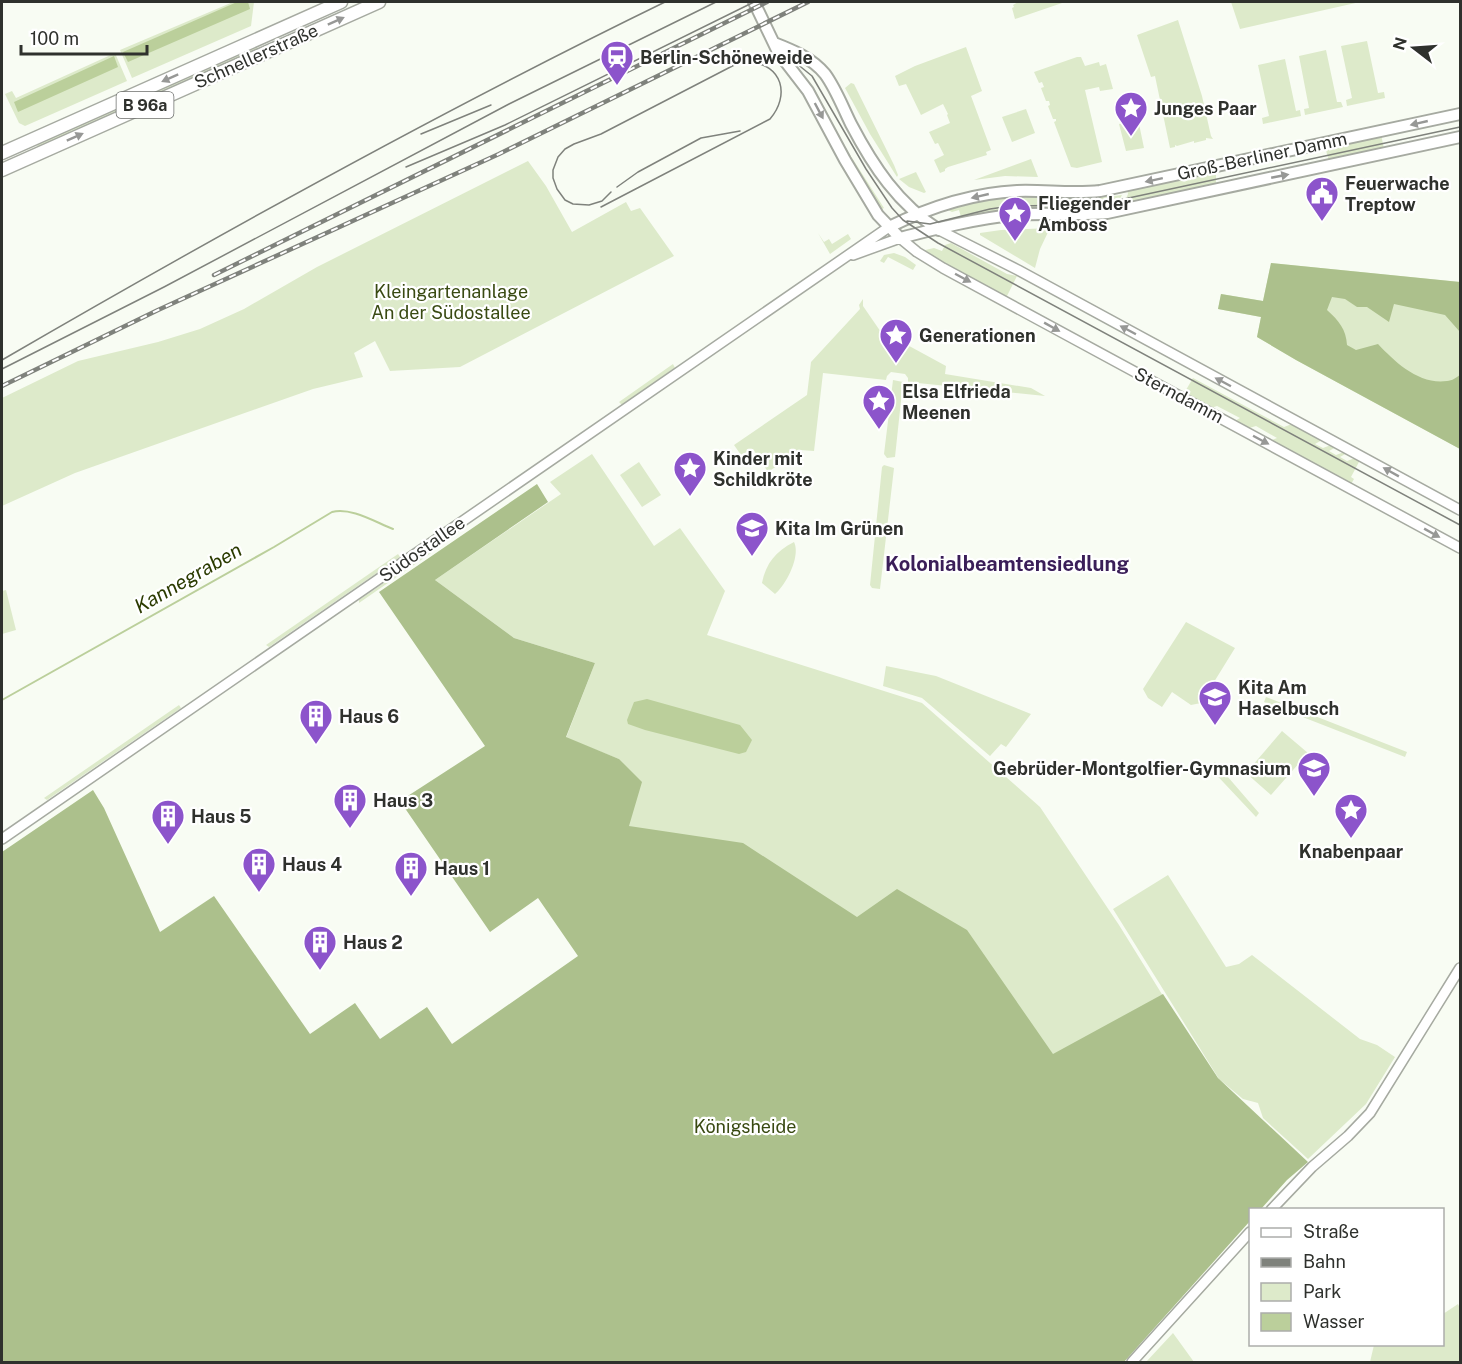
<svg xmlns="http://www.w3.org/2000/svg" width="1462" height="1364" viewBox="0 0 1462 1364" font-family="'Public Sans',sans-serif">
	<rect width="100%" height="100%" fill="#f8fcf3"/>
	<path fill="#ddeaca" d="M233,2H254L251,26L132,78L120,50Z
		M1018,2H1065L1015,19L1012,8L1014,7L1013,5Z
		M1231,2H1360L1240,29Z
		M1178,20L1202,96L1211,136L1213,139L1206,138V140L1194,143V141L1177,146L1175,145V147L1170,148L1155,76L1151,77L1137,35Z
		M1367,41L1378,93L1384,92L1385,98L1347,106L1346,100L1352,98L1341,46Z
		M256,45L258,49L39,149L37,145Z
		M966,47L982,91L971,96L991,150L986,152L987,155L948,167L945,169V171L940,173L934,160L944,155L938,143L935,144L929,132L950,123L947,115L948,114L943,104L921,115L906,84L899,86L895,76L915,66Z
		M1326,50L1337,102H1341L1343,107L1305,115L1304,109L1309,108L1299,56Z
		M115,53L127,81L25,126L19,123L5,94L12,91L16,98Z
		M1077,57H1081L1085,66L1099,62L1100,66L1106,64L1113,89L1100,91L1099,87L1085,90L1102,162L1077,168L1071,167L1054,122L1056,121V119H1053L1048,106L1050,105L1049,101H1046L1041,88L1044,87L1042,82L1039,83L1034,72Z
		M1285,59L1296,111L1300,110L1301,116L1263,124L1262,118L1269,116L1258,65Z
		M807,79L815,90L847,150L884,208L882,209L866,187L804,80Z
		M851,83L854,84L894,165L898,175L897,177L870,134L845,88Z
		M1026,109L1035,133L1012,142L1002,117Z
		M1138,119L1144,148L1126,151L1119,124Z
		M1381,134L1384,149L1329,161L1325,147Z
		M1031,159L1038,177L1005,176L974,180Z
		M528,161L546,186L572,232L626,202L631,211L640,208L674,256L460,367L390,371L375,341L354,353L363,377L313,389L75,473L2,506V398L78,361L158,342L200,329L244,309L317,267Z
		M1216,171V185L1133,203L1132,200L1125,201L1128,194L1127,189Z
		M916,172L926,192L924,193L909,187L899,179Z
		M1108,194L1114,196L1122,195L1118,202L1119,206L1095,211L963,221L960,218L961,217L959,210L952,212L948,210C971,202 994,198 1018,197C1049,195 1078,198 1108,194Z
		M1050,228L1040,249L1035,268L980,235V233L1001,230Z
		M818,233L824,242L829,239L832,244L848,234L851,239L830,254Z
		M951,243L1007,274L1017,276L1006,298L921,251L934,248L942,251L945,245Z
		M894,253L905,257L916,265L913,270L888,257L884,263L880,261L884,255Z
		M1271,263L1460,282V449L1296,360L1257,337L1261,317L1218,309L1221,294L1263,301Z
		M863,299V306L885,338L889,335L946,366L945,374L1031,388L1045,396L908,382V378L905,374L891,372L887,376L886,380L823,373L814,451L800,450L768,472L753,449L741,455L734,445L807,395L811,362L860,309L859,305Z
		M673,364L675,368L622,405L619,402Z
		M1193,378L1284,427L1292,424L1322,440L1315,444L1323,448L1331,445L1336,447L1329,451L1336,455L1344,452L1347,453L1340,457L1347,461L1355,458L1360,460L1351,477L1354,479L1350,486L1269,441L1277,438L1256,426L1246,429L1233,422L1240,418L1217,406L1208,409L1183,395Z
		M893,380L903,382L895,457L887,458L884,454Z
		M592,454L654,546L680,528L725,591L707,635L922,703L1040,807L1119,925L1173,1012L1053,1086L860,947L629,826L619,759L566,738L595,663L514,638L435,580L561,494L550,482Z
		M639,462L661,495L642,507L620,475Z
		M884,465L894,468L880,589L872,588L870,585L882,467Z
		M794,542C801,556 786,585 775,594L762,583C766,563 776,551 794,542Z
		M432,550L434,551L359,603V600Z
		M398,554L400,557L269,647L266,645Z
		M6,590L16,630L2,634V591Z
		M1186,622L1235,648L1201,703L1191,705L1172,692L1162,707L1148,698L1143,689Z
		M886,666L936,676L1031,714L1006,747L1001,744L990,756L922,698L883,686Z
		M1266,697L1407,752L1405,757L1264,702Z
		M179,705L181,708L47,800L44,798Z
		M1282,731L1308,753L1271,795L1246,773Z
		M1215,762L1259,813L1256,817L1209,767Z
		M1168,875L1226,967L1239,964L1252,955L1360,1039L1377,1045L1395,1057L1366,1104L1308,1159L1263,1118L1258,1103L1243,1099L1219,1079L1113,909Z
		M1458,1304L1460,1308V1362H1370L1374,1345L1442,1344L1443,1314Z
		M1173,1333L1194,1362H1146Z"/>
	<path fill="#acc08c" d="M1271,263L1460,282V332L1445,315L1394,304L1389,322L1367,307H1357L1345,299L1332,297L1327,310C1339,321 1346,329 1347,345L1356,350L1378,344C1395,362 1419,385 1447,381C1452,381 1457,377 1460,375V449L1296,360L1257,337L1261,317L1218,309L1221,294L1263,301Z
		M537,484L548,502L435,580L514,638L595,663L566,737L619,759L642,782L629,826L743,843L857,917L897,889L967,930L1053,1054L1163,994L1218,1078L1308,1162L1287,1180L1261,1209L1250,1210V1221L1124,1362H2V852L93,790L104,808L160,932L214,896L310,1034L355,1003L380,1039L427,1007L452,1044L578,956L538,898L490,932L400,801L485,746L379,592Z"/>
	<path fill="#bbcf9b" d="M237,2H248L250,9L128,62L123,52Z
		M114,56L118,67L18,112L14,102Z
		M647,699L740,725L752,740L746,752L739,754L645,730L628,724L627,720L634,702Z"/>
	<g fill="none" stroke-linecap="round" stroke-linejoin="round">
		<path stroke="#bbcf9b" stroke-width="2" d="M2,700L274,547L332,512C351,507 375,522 393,529"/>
		<defs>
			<path id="tertiary" d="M939,230L1018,270L1460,510
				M853,255L900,238L917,252L943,268L1460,548
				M2,839L889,227
				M1271,1210L1312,1167L1348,1136L1370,1113L1460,968
				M1132,1362L1250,1232"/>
			<path id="secondary" d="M754,2L778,52L808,91L845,160L878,215L900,238C935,229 978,218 1014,215C1045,212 1076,216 1107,213L1460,137
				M774,43C792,50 812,58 825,74C836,89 843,108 851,124C873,166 898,204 939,230
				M889,227C928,208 973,193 1017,191C1045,190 1072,194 1100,191L1460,114"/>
			<path id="primary" d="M2,153L341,2
				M2,170L379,2"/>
		</defs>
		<use href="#tertiary" stroke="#a6aaa1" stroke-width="12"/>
		<use href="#secondary" stroke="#a6aaa1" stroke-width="14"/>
		<use href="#primary" stroke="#a6aaa1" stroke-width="15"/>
		<use href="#tertiary" stroke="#fff" stroke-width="9"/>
		<use href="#secondary" stroke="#fff" stroke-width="10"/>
		<use href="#primary" stroke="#fff" stroke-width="12"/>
		<path stroke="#7f827c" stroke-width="1.5" d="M421,134L491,105
			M406,167L505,125L754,2
			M617,187L638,172L701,138L740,131
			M611,192L602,201L589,205L573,204L565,200L557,189L553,178V170L558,157L565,149L574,144L601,134L742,61L760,57H780L796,63L812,76L866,169L892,208L903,220L938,243L1460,525
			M601,207L770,119C790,96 783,64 749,62
			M907,221L930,224L990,209L1011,206L1080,205L1110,202L1460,127
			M2,360C219,234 439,112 665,2
			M2,369L164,287L509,104L716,2"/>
		<defs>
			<path id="rail" d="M214,275L767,2
				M2,386L158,310L499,154L808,2"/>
		</defs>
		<use href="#rail" stroke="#7f827c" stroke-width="4.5"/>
		<use href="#rail" stroke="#fff" stroke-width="2" stroke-dasharray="7" stroke-linecap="butt"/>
	</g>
	<defs><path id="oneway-solid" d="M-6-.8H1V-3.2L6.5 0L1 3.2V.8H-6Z" transform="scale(1.5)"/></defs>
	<g fill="#979896">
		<use href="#oneway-solid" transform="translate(336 21) rotate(-24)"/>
		<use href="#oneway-solid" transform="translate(170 78) rotate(156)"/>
		<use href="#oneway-solid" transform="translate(819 111) rotate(62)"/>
		<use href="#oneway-solid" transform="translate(1419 123) rotate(167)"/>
		<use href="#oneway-solid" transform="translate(75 137) rotate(-24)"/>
		<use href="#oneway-solid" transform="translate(1280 176) rotate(-11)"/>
		<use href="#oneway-solid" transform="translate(1154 180) rotate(168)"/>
		<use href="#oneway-solid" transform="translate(980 196) rotate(167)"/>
		<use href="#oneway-solid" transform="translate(963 278) rotate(28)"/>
		<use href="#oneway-solid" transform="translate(1052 327) rotate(29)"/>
		<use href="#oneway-solid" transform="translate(1128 330) rotate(-152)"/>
		<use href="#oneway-solid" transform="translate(1223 382) rotate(-152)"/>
		<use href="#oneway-solid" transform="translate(1261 440) rotate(28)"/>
		<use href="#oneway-solid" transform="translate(1391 472) rotate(-151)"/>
		<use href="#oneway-solid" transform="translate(1432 533) rotate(29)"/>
	</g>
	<defs>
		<symbol id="station-pin" viewBox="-11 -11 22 30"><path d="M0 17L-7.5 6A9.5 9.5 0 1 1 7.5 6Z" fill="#8c54cb" stroke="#fff"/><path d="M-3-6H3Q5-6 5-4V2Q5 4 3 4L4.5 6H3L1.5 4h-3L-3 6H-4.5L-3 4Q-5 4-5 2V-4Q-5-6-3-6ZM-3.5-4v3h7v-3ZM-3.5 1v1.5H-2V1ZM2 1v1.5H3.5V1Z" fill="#fff"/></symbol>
		<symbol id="sight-pin" viewBox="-11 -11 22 30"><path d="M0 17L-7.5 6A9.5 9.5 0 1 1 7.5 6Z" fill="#8c54cb" stroke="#fff"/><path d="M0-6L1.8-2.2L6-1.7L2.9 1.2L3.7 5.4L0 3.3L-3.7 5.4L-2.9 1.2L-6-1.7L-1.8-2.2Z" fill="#fff"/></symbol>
		<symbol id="civic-pin" viewBox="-11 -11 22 30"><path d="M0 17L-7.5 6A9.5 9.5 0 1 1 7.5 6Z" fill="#8c54cb" stroke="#fff"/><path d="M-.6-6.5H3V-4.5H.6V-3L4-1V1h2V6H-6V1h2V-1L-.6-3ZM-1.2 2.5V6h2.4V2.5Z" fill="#fff"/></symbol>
		<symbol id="school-pin" viewBox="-11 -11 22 30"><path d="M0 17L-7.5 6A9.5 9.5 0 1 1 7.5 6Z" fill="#8c54cb" stroke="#fff"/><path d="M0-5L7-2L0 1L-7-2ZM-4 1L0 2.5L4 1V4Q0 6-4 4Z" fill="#fff"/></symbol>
		<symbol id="building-pin" viewBox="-11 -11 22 30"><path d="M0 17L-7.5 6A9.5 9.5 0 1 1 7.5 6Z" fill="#8c54cb" stroke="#fff"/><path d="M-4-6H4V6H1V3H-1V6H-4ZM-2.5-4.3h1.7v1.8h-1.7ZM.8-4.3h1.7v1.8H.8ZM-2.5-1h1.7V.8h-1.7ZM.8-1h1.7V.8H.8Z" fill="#fff"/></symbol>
	</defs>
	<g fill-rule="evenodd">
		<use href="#station-pin" x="598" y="38" width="38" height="52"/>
		<use href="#sight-pin" x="1112" y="89" width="38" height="52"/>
		<use href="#civic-pin" x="1303" y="174" width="38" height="52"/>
		<use href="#sight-pin" x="996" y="194" width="38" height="52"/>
		<use href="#sight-pin" x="877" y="316" width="38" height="52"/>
		<use href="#sight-pin" x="860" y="382" width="38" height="52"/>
		<use href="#sight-pin" x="671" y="449" width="38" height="52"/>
		<use href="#school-pin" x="733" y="509" width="38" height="52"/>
		<use href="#school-pin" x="1196" y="678" width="38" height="52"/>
		<use href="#building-pin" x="297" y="697" width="38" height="52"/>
		<use href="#school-pin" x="1295" y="749" width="38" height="52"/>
		<use href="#building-pin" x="331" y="781" width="38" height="52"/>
		<use href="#sight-pin" x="1332" y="791" width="38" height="52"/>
		<use href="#building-pin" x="149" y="797" width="38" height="52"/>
		<use href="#building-pin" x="240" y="845" width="38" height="52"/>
		<use href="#building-pin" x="392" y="849" width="38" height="52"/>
		<use href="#building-pin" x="301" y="923" width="38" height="52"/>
	</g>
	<g text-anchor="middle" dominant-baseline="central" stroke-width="4.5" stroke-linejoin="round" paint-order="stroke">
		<rect fill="#fff" stroke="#6d6f6c" stroke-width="1.5" x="116.5" y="92" width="57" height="26" rx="4.5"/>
		<g font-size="16" font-weight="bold" fill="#2f312d">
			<text x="145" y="105">B 96a</text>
		</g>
		<g font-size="18" fill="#2f312d" stroke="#fff">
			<text transform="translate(256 56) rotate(-24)">Schnellerstraße</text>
			<text transform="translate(1262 156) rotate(-12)">Groß-Berliner Damm</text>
			<text transform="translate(1179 395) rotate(28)">Sterndamm</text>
			<text transform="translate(422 549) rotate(-35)">Südostallee</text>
		</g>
		<g font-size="18" font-weight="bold" fill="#2f312d" stroke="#fff" text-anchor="start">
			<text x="640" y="57">Berlin-Schöneweide</text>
			<text x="1154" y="108">Junges Paar</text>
			<text x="1345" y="183">Feuerwache<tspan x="1345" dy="21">Treptow</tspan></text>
			<text x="1038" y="203">Fliegender<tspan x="1038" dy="21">Amboss</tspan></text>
			<text x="919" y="335">Generationen</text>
			<text x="902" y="391">Elsa Elfrieda<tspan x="902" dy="21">Meenen</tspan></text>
			<text x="713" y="458">Kinder mit<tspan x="713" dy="21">Schildkröte</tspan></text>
			<text x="775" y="528">Kita Im Grünen</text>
			<text x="1238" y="687">Kita Am<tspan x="1238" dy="21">Haselbusch</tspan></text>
			<text x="339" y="716">Haus 6</text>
			<text x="1291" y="768" text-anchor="end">Gebrüder-Montgolfier-Gymnasium</text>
			<text x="373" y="800">Haus 3</text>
			<text x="191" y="816">Haus 5</text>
			<text x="1351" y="851" text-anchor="middle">Knabenpaar</text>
			<text x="282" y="864">Haus 4</text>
			<text x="434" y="868">Haus 1</text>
			<text x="343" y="942">Haus 2</text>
		</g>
		<g font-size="18" fill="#394a12" stroke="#fff">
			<text x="451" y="291">Kleingartenanlage<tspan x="451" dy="21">An der Südostallee</tspan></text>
			<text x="745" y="1126">Königsheide</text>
		</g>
		<g font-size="20" font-weight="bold" fill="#3a1e58" stroke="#fff">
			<text x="1007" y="564">Kolonialbeamtensiedlung</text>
		</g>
		<g font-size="20" font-style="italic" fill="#2b3b00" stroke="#fff">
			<text transform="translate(188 578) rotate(-30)">Kannegraben</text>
		</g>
	</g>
	<rect width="1462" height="1364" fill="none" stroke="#2f312d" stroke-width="6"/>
	<rect x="1249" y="1208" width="195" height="138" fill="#ffffff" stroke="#acadab" stroke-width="1.5"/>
	<rect x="1261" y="1228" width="30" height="9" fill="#ffffff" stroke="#acadab" stroke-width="1.5"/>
	<text x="1303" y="1238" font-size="18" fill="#2f312d">Straße</text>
	<rect x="1261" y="1258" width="30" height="9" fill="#7f827c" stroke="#acadab" stroke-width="1.5"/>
	<text x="1303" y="1268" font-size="18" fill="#2f312d">Bahn</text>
	<rect x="1261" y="1283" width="30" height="18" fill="#ddeaca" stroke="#acadab" stroke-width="1.5"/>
	<text x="1303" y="1298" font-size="18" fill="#2f312d">Park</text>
	<rect x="1261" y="1313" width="30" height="18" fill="#bbcf9b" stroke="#acadab" stroke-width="1.5"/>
	<text x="1303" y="1328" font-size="18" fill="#2f312d">Wasser</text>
	<g transform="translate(1414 48) rotate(287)" stroke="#ffffff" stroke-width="4.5" paint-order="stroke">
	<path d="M0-4.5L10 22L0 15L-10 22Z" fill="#2f312d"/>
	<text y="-9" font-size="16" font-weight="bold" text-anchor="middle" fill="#2f312d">N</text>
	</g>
	<path d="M21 45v9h126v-9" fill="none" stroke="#2f312d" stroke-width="3"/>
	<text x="30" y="45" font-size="18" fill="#2f312d" stroke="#ffffff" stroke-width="4.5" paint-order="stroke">100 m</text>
</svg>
